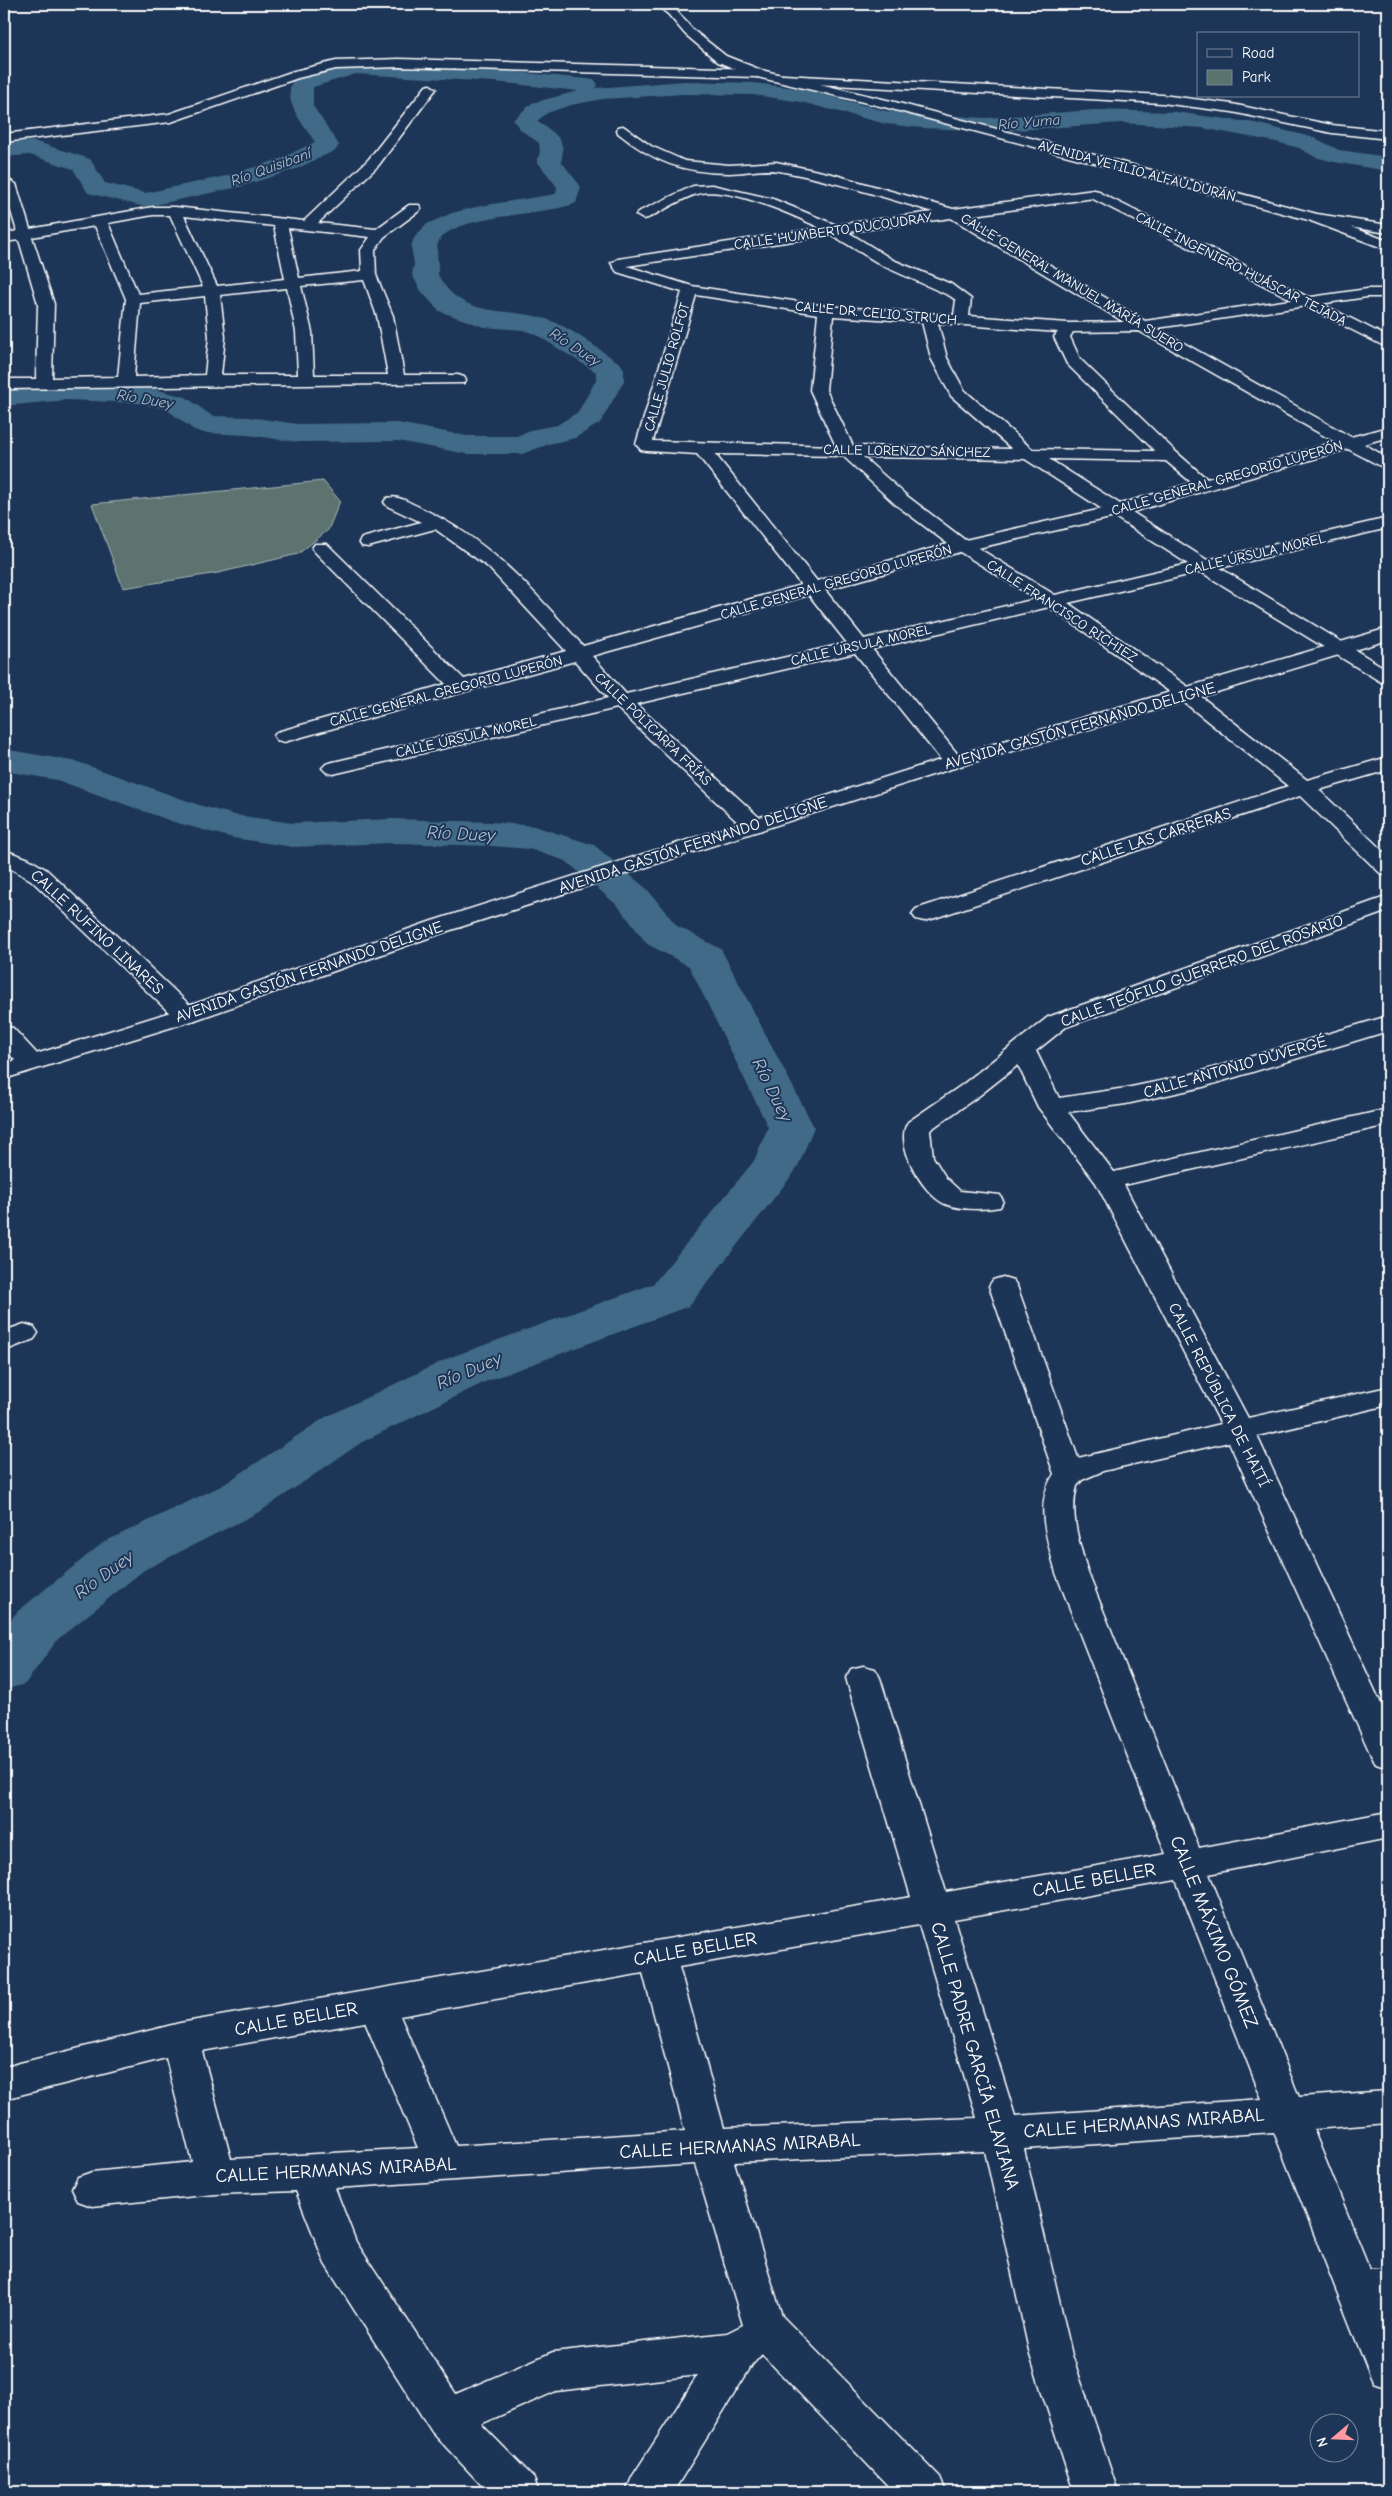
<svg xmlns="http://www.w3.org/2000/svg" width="1392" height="2496" viewBox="0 0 1392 2496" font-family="'Comic Neue',sans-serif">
	<rect width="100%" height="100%" fill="#1d3557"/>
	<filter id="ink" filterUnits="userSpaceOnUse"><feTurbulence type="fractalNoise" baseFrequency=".02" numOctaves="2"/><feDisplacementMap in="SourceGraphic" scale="10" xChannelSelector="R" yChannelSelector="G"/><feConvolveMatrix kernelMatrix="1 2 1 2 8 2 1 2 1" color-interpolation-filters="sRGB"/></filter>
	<g filter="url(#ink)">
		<path fill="#5b736f" stroke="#adb9b7" d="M323,481L340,501L328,530L298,554L218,573L123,588L92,504Z"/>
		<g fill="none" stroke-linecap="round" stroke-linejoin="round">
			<path fill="#406b87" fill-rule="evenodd" d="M355,62L495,70L587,79L595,80L598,85L596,88L684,81L754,83L802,89L886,111L985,118L1094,110L1175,112L1255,123L1315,138L1339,150L1388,157V171L1334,162L1315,157L1299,148L1276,142L1202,128L1121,123L1001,131L922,128L886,124L801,102L754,95L684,94L603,99L571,105L547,113L537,121C553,132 568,139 561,161L581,187L576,203C546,216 454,214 439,241C435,246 439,266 438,275C463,323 513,304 554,322C577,332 599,350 620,363L624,369V381L600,423L575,438L549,444L522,454H467L398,441L298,442L248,435L204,433L194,430L166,409L138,403L67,400L4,406V388L67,383L138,385L186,397L212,416L248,417L298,424L398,423L467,436H517L530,430L557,425L578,412L596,380V372L535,334L523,330L484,327L439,311L421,291L412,275L414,263L411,247L414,238L427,224L452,213L480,206L556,194L557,187L537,161L540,152L539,143L521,130L513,120L532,103L578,91L495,82L356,74L313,87V106L339,145L336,150L296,169L239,187L145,207L88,193L73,169L30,155L4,157V143L32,141L40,143L90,159L105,183L145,193L226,176L280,159L315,142C304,125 280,100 294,78Z
				M4,749L78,762L202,806L235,815L293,823L392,819L491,822L534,826L594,845L647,889L677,926L721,949L814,1127L799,1164L793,1174L689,1306L487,1381L362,1442L261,1511L144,1570L58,1639L25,1684L4,1690V1628L18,1611L104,1542L223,1485L324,1418L451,1357L653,1284L754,1161L768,1127L689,966L647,944L619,907L566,861L529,849L491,846L392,843L293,847L233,838L174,822L57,780L4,771Z"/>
			<defs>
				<path id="street" d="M399,59L757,69L763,73L757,77L399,67L336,69L298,78L171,122L4,142V134L169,114L294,71L336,61Z
					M783,75L1162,95L1232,104L1332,125L1388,131V139L1332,133L1232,112L1162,103L779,82L777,79Z
					M430,85L436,89L378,166L318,223L376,229L409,205H419L421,208L419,211L384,237L375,250L376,275L393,316L404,375H458L464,377L466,380L464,383L4,389V379H36L38,304L19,240L4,242V234L17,231L4,189V181L9,180L16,184L30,229L153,207H175L304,221L368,160L426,86ZM153,215H170L203,287L138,294L108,223ZM184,216L274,226L285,279L217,286ZM95,226L126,299L118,377L52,378L54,304L32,237ZM288,228L370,237L361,250L362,271L299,278ZM364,280L377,316L388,375H314L312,332L301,286ZM287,288L296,332L298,375H221L225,337L220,295ZM205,296L209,337L205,375L134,377L140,303Z
					M623,126L651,146L685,161L729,165L776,162L832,174L953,209L1094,190L1099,191L1101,194L1099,197L1094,198L967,216L1145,321L1367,289H1388V297H1367L1157,328L1351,437L1388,427V437L1364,444L1388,458V470L1348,449L1132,512L1207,560L1388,518V528L1220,568L1388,670V684L1381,682L1201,572L1068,603L1194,691L1307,780L1388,757V770L1319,790L1388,856V875L1380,873L1300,796L932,919L924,921L916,919L912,914L916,909L1288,786L1180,699L1049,607L872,649L964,762L960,766L953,768L946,766L855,653L636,704L762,820L765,825L762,830L754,832L746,830L617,708L333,774L326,772L322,768L326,764L333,762L608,698L575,661L291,740L284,742L277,740L274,736L277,732L446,684L315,552L312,548L315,544H327L464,679L566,651L488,567L435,529L368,547L362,546L359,542L362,538L421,522L387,506L384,502L387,498C398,495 408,502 419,507C490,540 532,589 583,646L801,585L697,454L647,451L641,450L636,444L682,292L617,272L611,263L618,259L820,228C793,215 730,187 701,193C685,196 663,211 648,218L643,219L636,215L638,212L693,186L712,185L773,199L836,225L933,212C882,197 831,180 779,171C763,168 745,173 730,173C683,173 654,162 618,133L617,130L618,127ZM951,218L1124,322L1068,323L969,316L971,299L951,284L893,260L848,232ZM832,235L883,266L950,296L956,300L954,315L826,306L692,286L627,266ZM696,295L818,314L810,390L836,446L653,441ZM833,316L922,322L931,358L951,396L1012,449L853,446L826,390ZM938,323L1058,332L1054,337L1067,364L1155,451L1032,449L964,390L947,358ZM1139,331L1335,442L1207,479L1176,452L1080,359L1070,337L1073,332ZM715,454L843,456L895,504L948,544L817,581ZM863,457L1025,459L1102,509L965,540L907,496ZM1049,459L1166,461L1192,483L1120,504ZM1115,517L1188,564L1055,595L978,548ZM960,552L1036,599L864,639L825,590ZM809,595L847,643L626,694L592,656Z
					M1316,214L1388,241V250L1311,221L1309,218L1311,215Z
					M4,850L29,859L47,870L195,1010L198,1015L195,1020L186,1022L177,1020L31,880L4,865Z
					M1388,896V911L1066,1027L1036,1051L1059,1098L1126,1088L1189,1075L1388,1016V1031L1203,1087L1126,1104L1068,1112L1114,1172L1388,1109V1125L1124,1185L1248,1418L1388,1387V1405L1257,1436L1388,1719V1768L1376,1764L1371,1755L1229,1442L1103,1471L1082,1480L1077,1486C1069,1515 1080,1545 1088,1573L1199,1848L1388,1812V1838L1209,1874L1299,2097L1388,2091V2123L1313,2129L1370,2270L1388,2269V2307H1384L1388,2316V2387L1373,2382L1367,2368L1274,2132L1024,2149L1072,2355L1118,2492H1074L1030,2355L985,2151L734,2162L782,2316L940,2477L946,2492H894L762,2354L752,2365L673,2492H626L632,2477L698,2375L556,2391L481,2424L533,2477L539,2492H488L432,2432L325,2264L296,2191L216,2194L92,2206L78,2201L72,2189L78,2177L92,2172L192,2162L166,2058L4,2099V2067L180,2023L911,1897L846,1678L851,1669L863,1666L875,1669L880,1678L946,1892L1166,1854L1056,1573C1048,1541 1033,1504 1054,1474L989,1286L993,1280L1003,1277L1013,1280L1017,1286L1078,1458L1221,1424L1096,1183L1038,1107L1018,1065L980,1095L930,1130L933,1157L946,1178L960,1191L1000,1195L1003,1201L1000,1207C985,1210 960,1210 945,1204C923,1195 893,1143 908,1122L962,1085L1048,1017ZM1176,1880L1262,2099L1015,2116L954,1919ZM919,1925L977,2118L724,2128L679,1967ZM643,1973L685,2131L456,2146L400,2016ZM365,2022L418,2148L231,2159L202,2051ZM695,2164L743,2325L727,2333L553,2352L456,2394L356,2242L335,2188Z
					M4,1026L13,1028L40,1057L44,1062L40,1067C22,1072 15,1060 4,1047Z
					M24,1324L34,1327L38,1333L34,1339L4,1351V1331Z"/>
				<path id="secondary" d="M655,4H667L676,10L693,30L726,56L761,70L891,101L1317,214L1388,225V233L1316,222L884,107L753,76L718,62L685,34L668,14Z
					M1094,190L1388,337V348L1089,197L1087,194L1089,191Z
					M1388,628V640L1194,699L960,766L448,931L195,1020L4,1079V1064L177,1010L432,921L946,758Z"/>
			</defs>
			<use href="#street" stroke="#fff" stroke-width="3"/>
			<use href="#secondary" stroke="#fff" stroke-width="3"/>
			<use href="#street" fill="#1d3557" fill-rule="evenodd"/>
			<use href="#secondary" fill="#1d3557" fill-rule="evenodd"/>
		</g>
	</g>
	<g text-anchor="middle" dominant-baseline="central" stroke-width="4" stroke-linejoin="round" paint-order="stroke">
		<g font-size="14" fill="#fff" stroke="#1d3557">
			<text transform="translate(1137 171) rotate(15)">AVENIDA VETILIO ALFAU DURÁN</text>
			<text transform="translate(833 231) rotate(-8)">CALLE HUMBERTO DUCOUDRAY</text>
			<text transform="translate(1241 269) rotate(27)">CALLE INGENIERO HUÁSCAR TEJADA</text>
			<text transform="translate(1072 283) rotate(31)">CALLE GENERAL MANUEL MARÍA SUERO</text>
			<text transform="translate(876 313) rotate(5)">CALLE DR. CELIO STRUCH</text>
			<text transform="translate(667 367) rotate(-74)">CALLE JULIO ROLFOT</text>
			<text transform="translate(907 451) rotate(1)">CALLE LORENZO SÁNCHEZ</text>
			<text transform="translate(1227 478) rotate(-16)">CALLE GENERAL GREGORIO LUPERÓN</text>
			<text transform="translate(1255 554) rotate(-13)">CALLE ÚRSULA MOREL</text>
			<text transform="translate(836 582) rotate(-16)">CALLE GENERAL GREGORIO LUPERÓN</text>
			<text transform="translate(1062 611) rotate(33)">CALLE FRANCISCO RICHIEZ</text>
			<text transform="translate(861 645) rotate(-13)">CALLE ÚRSULA MOREL</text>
			<text transform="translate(446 691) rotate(-15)">CALLE GENERAL GREGORIO LUPERÓN</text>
			<text transform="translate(653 729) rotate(44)">CALLE POLICARPA FRÍAS</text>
			<text transform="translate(466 737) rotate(-13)">CALLE ÚRSULA MOREL</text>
		</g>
		<g font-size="15" font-style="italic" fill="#b3c4cf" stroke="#1d3557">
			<text transform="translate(1029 122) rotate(-5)">Río Yuma</text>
			<text transform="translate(271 167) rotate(-20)">Río Quisibaní</text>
			<text transform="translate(575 347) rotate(33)">Río Duey</text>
			<text transform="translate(145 399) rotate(10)">Río Duey</text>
		</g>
		<g font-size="16" fill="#fff" stroke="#1d3557">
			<text transform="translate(1080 726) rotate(-16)">AVENIDA GASTÓN FERNANDO DELIGNE</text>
			<text transform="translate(1156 837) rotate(-18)">CALLE LAS CARRERAS</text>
			<text transform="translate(693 845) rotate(-18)">AVENIDA GASTÓN FERNANDO DELIGNE</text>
			<text transform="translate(97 932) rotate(43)">CALLE RUFINO LINARES</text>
			<text transform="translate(1202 971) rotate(-20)">CALLE TEÓFILO GUERRERO DEL ROSARIO</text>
			<text transform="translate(309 972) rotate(-19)">AVENIDA GASTÓN FERNANDO DELIGNE</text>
			<text transform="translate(1235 1067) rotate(-16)">CALLE ANTONIO DUVERGÉ</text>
			<text transform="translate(1219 1395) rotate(63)">CALLE REPÚBLICA DE HAITÍ</text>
		</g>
		<g font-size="18" font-style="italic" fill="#b3c4cf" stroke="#1d3557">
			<text transform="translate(461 834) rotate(3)">Río Duey</text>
			<text transform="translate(772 1090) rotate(64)">Río Duey</text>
			<text transform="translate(469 1371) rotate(-23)">Río Duey</text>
			<text transform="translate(104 1575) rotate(-36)">Río Duey</text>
		</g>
		<g font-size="19" fill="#fff" stroke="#1d3557">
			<text transform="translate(1094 1880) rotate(-10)">CALLE BELLER</text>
			<text transform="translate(1214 1932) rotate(68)">CALLE MÁXIMO GÓMEZ</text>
			<text transform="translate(695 1949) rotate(-10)">CALLE BELLER</text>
			<text transform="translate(296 2019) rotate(-10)">CALLE BELLER</text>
			<text transform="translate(975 2056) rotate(74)">CALLE PADRE GARCÍA ELAVIANA</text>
			<text transform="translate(1144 2123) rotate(-4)">CALLE HERMANAS MIRABAL</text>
			<text transform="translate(740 2146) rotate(-3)">CALLE HERMANAS MIRABAL</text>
			<text transform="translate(336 2170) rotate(-3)">CALLE HERMANAS MIRABAL</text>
		</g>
	</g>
	<rect width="1392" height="2496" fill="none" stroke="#1d3557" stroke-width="20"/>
	<rect x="10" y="10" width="1372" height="2476" fill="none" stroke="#fff" stroke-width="2" filter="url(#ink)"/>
	<rect x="1197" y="32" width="162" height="65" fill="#1d3557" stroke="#77869a"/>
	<rect x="1207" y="49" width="25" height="8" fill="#1d3557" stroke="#77869a"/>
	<text x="1242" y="58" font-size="15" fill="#ffffff">Road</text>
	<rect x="1207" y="70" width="25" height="15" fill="#5b736f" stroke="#77869a"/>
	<text x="1242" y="82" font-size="15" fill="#ffffff">Park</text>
	<g transform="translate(1334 2438) rotate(251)"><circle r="24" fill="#1d3557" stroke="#77869a"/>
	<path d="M0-4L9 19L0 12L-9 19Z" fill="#ff9aa2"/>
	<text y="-8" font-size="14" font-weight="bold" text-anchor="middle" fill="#ffffff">N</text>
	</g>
</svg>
